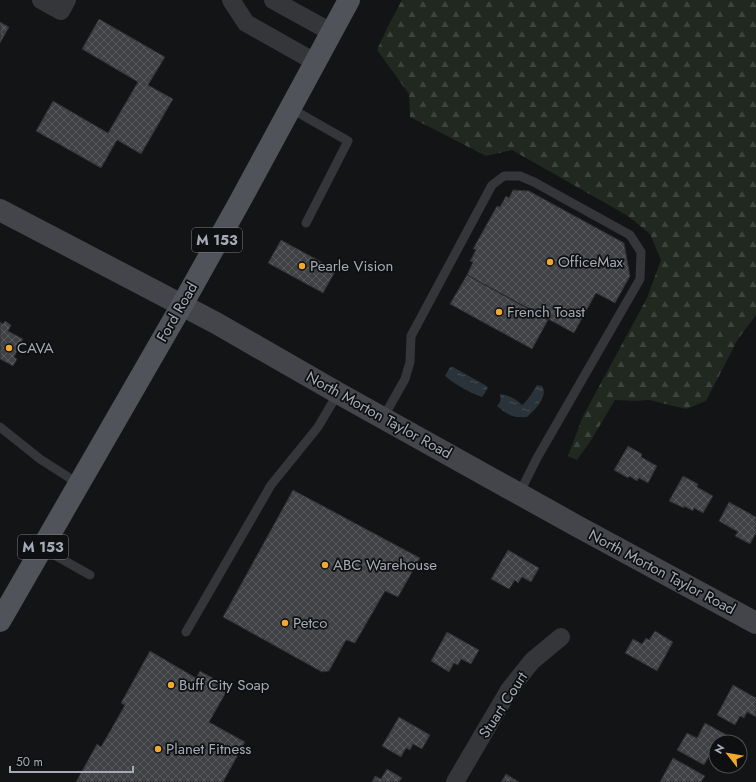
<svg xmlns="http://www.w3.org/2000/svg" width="756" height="782" viewBox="0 0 756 782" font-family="Jost,sans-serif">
	<defs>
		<pattern id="forest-firs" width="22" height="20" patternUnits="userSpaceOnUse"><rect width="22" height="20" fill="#202820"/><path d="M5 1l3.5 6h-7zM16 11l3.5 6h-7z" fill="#3d443e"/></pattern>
		<pattern id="water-ripples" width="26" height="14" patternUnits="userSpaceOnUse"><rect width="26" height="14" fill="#2a3339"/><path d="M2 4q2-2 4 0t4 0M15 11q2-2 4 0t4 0" fill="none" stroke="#464e53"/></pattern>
		<pattern id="building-cross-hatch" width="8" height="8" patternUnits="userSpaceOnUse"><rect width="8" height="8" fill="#3f4145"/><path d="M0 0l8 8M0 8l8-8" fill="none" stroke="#585a5e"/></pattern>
	</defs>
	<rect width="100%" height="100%" fill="#131415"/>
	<path fill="url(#forest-firs)" d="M402,0H756V315L738,339L706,401L686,409L649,400L636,401L615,400L590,442L577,460L568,456L583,416L647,298L661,260L650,234L628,216L512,150L486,156L410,117L409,94L377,50L387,28Z"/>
	<path fill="url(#water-ripples)" d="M450,367H453L485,385L488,387L485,393L482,397C468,392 456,385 445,376Z
		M537,385L542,386C549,396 534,411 527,417C512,418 508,415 497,406C501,402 501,399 500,394C509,395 516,399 522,405C527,402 534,390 537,385Z"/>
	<path fill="url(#building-cross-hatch)" stroke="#2d2e31" d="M99,19L165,57L148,85L173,99L141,154L117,140L101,168L36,131L53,101L108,133L138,82L82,49Z
		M0,22L9,27L0,43Z
		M513,190L529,191L624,243L630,276L615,303L596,293L574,333L467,275L473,262L470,261L476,250L473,249L497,206L500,207L506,196L509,198Z
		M281,240L336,270L323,293L268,263Z
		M467,275L548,320L532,349L450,304Z
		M5,321L11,325L8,331L23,339L14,357L17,359L13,366L0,359V322L3,324Z
		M628,446L642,454L641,457L657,466L648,483L639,478L637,481L629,476L628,478L614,470Z
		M683,476L698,484L697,487L713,496L703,513L694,508L693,511L684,506V508L669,501Z
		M293,490L420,558L398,597L385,591L355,643L346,640L329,671L322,672L223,617Z
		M729,502L756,517V533L750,544L735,536L738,532L719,521Z
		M508,550L539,568L531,582L522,577L518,583L515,580L509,589L491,579Z
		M655,631L673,642L657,671L625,653L633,639L642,644L646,638L649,640Z
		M447,632L479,650L471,664L461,659L458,665L454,663L449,672L431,661Z
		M150,651L196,678L200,671L229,687L209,722L245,742L223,782H76L97,744L101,747L125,705L121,703Z
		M733,685L756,698V717L747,712L744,718L740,716L735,725L717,715Z
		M399,717L430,735L422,749L413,744L410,750L406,748L401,757L382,746Z
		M705,723L736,740L735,742H716V753L715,755L711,753L704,765L677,750L687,733L697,738Z
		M673,758L705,776L701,782H660Z
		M387,769L402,778L399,782H372L375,776L381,779Z
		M506,774L519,782H501Z"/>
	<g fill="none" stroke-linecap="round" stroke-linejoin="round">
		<path stroke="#34363a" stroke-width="9" d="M290,108L348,141L306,223
			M383,418L405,379L410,362L411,336L492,185L504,176H520L534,182L630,235L641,252L640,279L537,458L519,494
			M0,427L40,459L79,484
			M42,548L90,575
			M186,632L271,485L318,427L338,393"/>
		<path stroke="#34363a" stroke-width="18" d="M41,0L61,11L67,0
			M231,0L246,23L315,62
			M273,0L331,32
			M455,782L509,690L532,661L561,637"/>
		<path stroke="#43454a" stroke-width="22" d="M0,210L216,323L338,393L575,525L756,623"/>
		<path stroke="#505359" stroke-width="22" d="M0,621L182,305L239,203L349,0"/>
	</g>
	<g fill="#f1a82f" stroke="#0e0f10" stroke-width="1.5">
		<circle cx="550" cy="262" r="4"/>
		<circle cx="302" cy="266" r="4"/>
		<circle cx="499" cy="312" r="4"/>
		<circle cx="9" cy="348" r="4"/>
		<circle cx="325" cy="565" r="4"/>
		<circle cx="285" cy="623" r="4"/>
		<circle cx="171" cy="685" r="4"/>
		<circle cx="158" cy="749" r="4"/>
	</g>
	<g text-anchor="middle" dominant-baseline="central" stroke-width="3.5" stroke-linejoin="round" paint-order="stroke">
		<g fill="#0e0f10" stroke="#787c84" stroke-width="1">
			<rect x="192" y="228" width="50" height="24" rx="3"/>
			<rect x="18" y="535" width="50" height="24" rx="3"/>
		</g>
		<g font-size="14" font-weight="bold" fill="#a5abb6">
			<text x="217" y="240">M 153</text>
			<text x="43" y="547">M 153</text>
		</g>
		<g font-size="15" fill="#a5abb6" stroke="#0e0f10" text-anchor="start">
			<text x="558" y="262">OfficeMax</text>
			<text x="310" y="266">Pearle Vision</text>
			<text x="507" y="312">French Toast</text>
			<text x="17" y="348">CAVA</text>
			<text x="333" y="565">ABC Warehouse</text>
			<text x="293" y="623">Petco</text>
			<text x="179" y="685">Buff City Soap</text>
			<text x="166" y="749">Planet Fitness</text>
		</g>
		<g font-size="15" fill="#a5abb6" stroke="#0e0f10">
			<text transform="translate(177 312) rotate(-60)">Ford Road</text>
			<text transform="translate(379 415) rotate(29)">North Morton Taylor Road</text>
			<text transform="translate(662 572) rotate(28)">North Morton Taylor Road</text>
			<text transform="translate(503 705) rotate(-57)">Stuart Court</text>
		</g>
	</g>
	<g transform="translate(728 754) rotate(301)"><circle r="19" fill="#0e0f10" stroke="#4a4d52"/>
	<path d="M0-3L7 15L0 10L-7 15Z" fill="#f1a82f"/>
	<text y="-6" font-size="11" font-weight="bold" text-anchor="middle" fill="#a5abb6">N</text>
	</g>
	<path d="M10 766v6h123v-6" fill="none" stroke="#a5abb6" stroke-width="2"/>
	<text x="16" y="766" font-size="12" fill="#a5abb6" stroke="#0e0f10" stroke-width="3" paint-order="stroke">50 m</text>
</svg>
